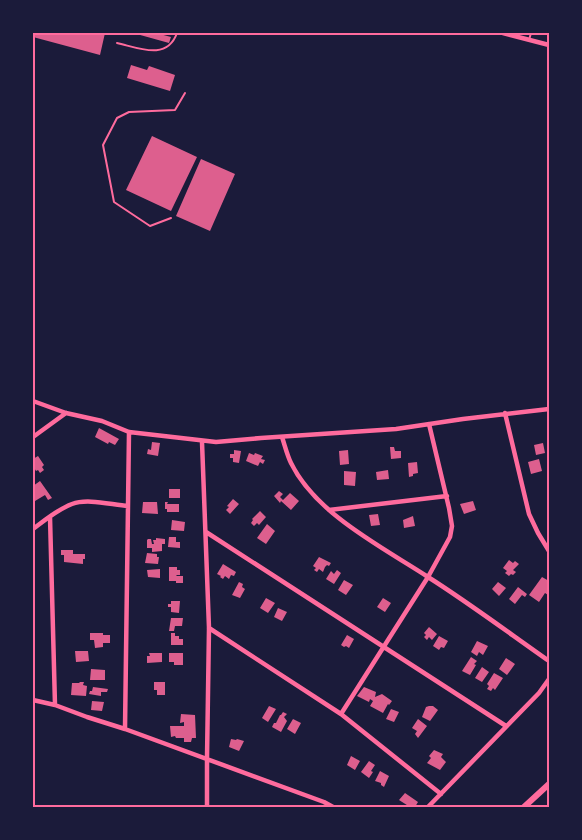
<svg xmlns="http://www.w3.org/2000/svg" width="582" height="840" viewBox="0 0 582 840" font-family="Barlow,sans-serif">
	<rect width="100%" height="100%" fill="#1b1b3a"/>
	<path fill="#dd5f8e" d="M33,33H105L100,55L33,37Z
		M133,33H156L171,37L169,43Z
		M131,65L147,70L149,66L175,75L170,91L127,78Z
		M152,136L197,157L171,211L126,190Z
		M201,159L235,174L210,231L176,216Z
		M99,428L119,439L115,445L109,442L108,444L95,437Z
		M152,442L160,443L158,456L147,454L148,449L151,450Z
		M543,443L545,453L536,455L534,445Z
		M390,447H394L395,451H401V458L391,459Z
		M234,450L241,451L239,463L233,462V458H230V454H234Z
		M348,450L349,464L340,465L339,451Z
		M249,453L254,455L255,453L263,456L261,459L265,460L263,464L260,462L258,466L246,461Z
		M38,456L44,465L42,467L44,470L40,473L38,470L36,471L33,466V459Z
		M539,459L542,471L531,474L528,462Z
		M417,462L418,473L413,474V476L409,477L408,463Z
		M388,470L389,479L377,480L376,472Z
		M344,471L356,472L355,486L344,485Z
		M40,481L52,498L48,500L45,495L35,501L33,497V486Z
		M169,489H180V498H169Z
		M279,491L283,494L280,497L283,500L290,493L299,501L291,510L281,501L280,503L274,496Z
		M233,499L239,504L230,514L226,510L229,507L227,506Z
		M473,501L476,510L464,514L460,504Z
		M143,502H157L158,514L142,513Z
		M165,502H168L167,504H179V512H167V509H165Z
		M260,511L266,517L259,525L257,523L254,526L251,523L253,520L252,519Z
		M378,514L380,525L371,526L369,515Z
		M413,516L415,526L404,528L403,520Z
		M172,520L185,522L184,531L171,530Z
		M267,524L275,531L266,544L257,538Z
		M169,537H176V542H180V548L168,547Z
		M156,538L165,539V544H162V551L152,552V548H147V540L148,539H151L152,544H154L153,540H156Z
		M61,550H73V554H85V559H83V564L64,562V555H61Z
		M147,553L157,554V557H159L158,564L145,563Z
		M319,557L331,563L329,566L327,565L325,567L323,572L319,569L317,572L314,570L316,568L313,566Z
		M509,560L513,563L515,561L519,564L513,570L516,572L513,575L511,574L509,576L505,573L507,571L503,568Z
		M223,564L236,572L234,576L231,575L229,579L225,576L223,579L220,577L221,576L217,574Z
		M169,567H177V570H180V575H176L177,576H183V583H176V581H169Z
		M160,569V578L148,577L147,570Z
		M337,570L341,573L334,584L326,579L331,571L334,574Z
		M542,577L549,581V594L548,595L545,593L539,602L529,595Z
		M344,580L353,585L346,595L338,590Z
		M239,582L243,584L242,587L245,589L240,598L232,595Z
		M498,582L506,588L499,596L492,589Z
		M518,587L527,594L525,597L522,595L515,604L509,599Z
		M266,598L275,603L268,613L260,608Z
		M383,598L391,603L385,612L377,607Z
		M171,601H180L179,613L171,612V607H168V604H171Z
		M278,608L287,612L282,621L274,617Z
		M171,618H183L182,626H175L174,631H169Z
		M429,627L437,634L432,640L429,637L427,640L424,637L426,635L424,633Z
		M90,633H103V635H110V643H103V647L95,648L94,640H90Z
		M171,633H175V636H179V639H183V645H171Z
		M347,635L354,639L349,648L346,646L344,647L341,645Z
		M439,636L448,641L444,648L441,647L439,650L433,646Z
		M477,641L488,646L483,655L479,652L477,656L471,652Z
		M75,651H88L89,661L76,662Z
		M149,653H162V662L147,663V656H150Z
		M169,653H183V665H174V662H169Z
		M471,657L477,661L474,664L476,665L470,675L462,671Z
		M506,658L515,664L507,675L499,669Z
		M482,667L489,672L482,682L475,678Z
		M91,669L105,670V680H90Z
		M494,673L503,678L495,690L493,688L491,691L487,689L489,686L487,684Z
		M80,682H84L83,685L87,686L86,696L71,695L72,683H79Z
		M154,682H165V695H157V690H154Z
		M93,687L108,689L107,692H101V696L89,694L90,691H92Z
		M364,687L376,692L375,697L382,694L392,701L389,705L388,704L383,713L370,706L373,701L370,699L369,702L357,696Z
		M92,701L104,702L102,711L91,710Z
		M269,706L276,709L268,722L262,718Z
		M429,706H433L438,710L430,721L422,717L426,707Z
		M391,709L399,712L394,722L386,719Z
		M283,712L287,714L284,717L287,721L281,732L272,727L274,723H276L280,715H281Z
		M181,714L195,715L196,738H192L191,742H184V738H176L175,736L171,737L170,726H184V722L180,723Z
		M293,719L301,723L295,734L287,729Z
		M418,719L427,726L418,738L415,734L417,731L412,728Z
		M231,739L236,740L237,739L244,741L239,751L229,747Z
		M434,750L443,754L441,757L446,762L440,770L427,763L431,758L429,756Z
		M351,756L360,761L355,770L347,765Z
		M369,761L375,765L371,771L373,772L369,778L361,772Z
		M380,771L389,776L384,787L381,785V783L375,781Z
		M405,793L418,802L415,807H410L399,800Z"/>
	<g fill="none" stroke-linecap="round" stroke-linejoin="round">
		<path stroke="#ff6b9d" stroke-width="2" d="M529,40L531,33
			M117,43C139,48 167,61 177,33
			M171,218L150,226L114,202L103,145L117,118L129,112L175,110L185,93"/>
		<path stroke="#ff6b9d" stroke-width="4.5" d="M503,33L549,45
			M33,401L66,413L102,421L129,432L216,442L261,438L396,429L463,419L549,409
			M505,413L529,514L538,533L549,551
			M33,437L66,413
			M282,437C285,446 287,455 291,463C316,514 382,547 428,577C469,603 509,633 549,661
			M202,442L209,628L207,758V807
			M329,510L447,496
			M50,517L55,705
			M33,529C45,520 58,509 72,504C88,498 112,505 128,506
			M206,532L506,726
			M209,628L341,714L441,794
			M33,700L55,705L87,717L125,729L324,802L333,807
			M341,714L428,577L450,537L452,526L449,508L429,424
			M125,729L129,432
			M428,807L539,693L549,679"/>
		<path stroke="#ff6b9d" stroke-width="6" d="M524,807L549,784"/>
	</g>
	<rect width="582" height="840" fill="none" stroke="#1b1b3a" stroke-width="69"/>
	<rect x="34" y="34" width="514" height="772" fill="none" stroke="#ff6b9d" stroke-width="2"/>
</svg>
